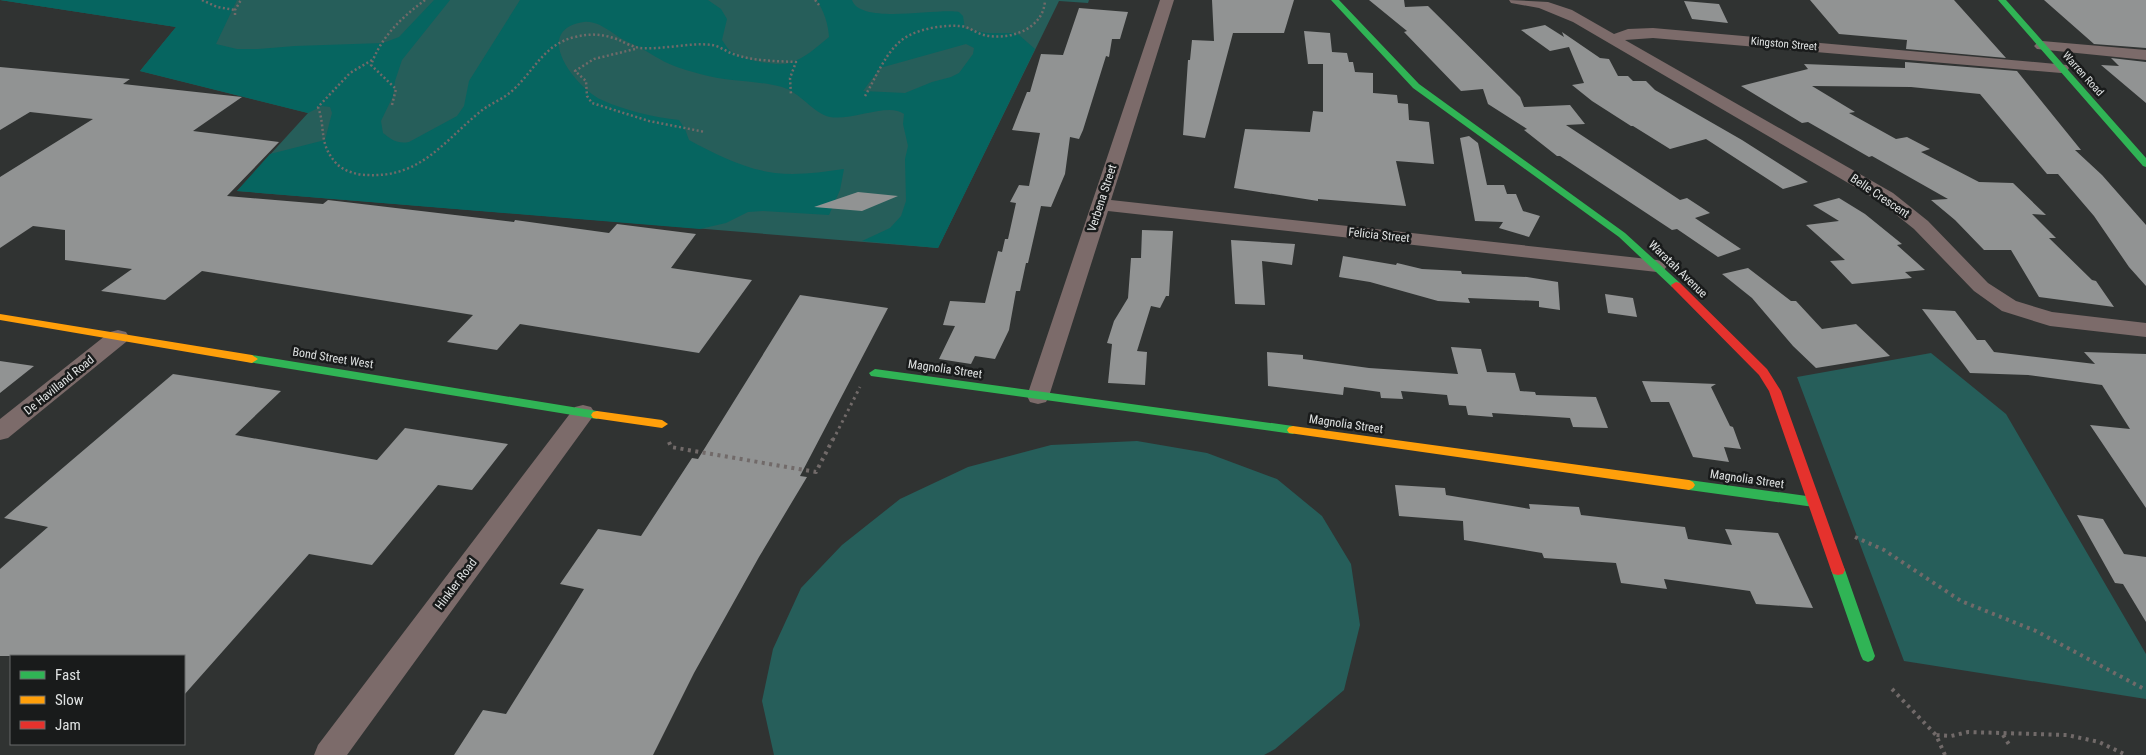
<svg xmlns="http://www.w3.org/2000/svg" width="2146" height="755" viewBox="0 0 2146 755" font-family="'Roboto Condensed',sans-serif">
	<rect width="100%" height="100%" fill="#303332"/>
	<path fill="#265e5a" d="M0,0H1089L1088,3L1059,1L938,248L237,191L308,113L140,71L176,27Z
		M1931,353L2006,414L2146,654V699L1904,661L1797,377Z
		M1137,441L1207,453L1277,479L1322,516L1351,564L1360,625L1344,690L1275,749L1264,755H774L762,701L773,649L801,588L842,545L900,499L968,467L1051,445Z"/>
	<path fill="#066560" fill-rule="evenodd" d="M0,0H237L216,44L237,49H258L295,46L383,43L399,37L434,0H450L402,60L395,81L393,96L381,121L383,133C392,140 397,144 409,142L457,116L464,106L469,81L520,0H708L721,9L727,19L722,40C725,44 728,50 732,52C743,60 777,67 790,63C805,58 817,47 829,37C828,23 824,12 817,0H852C860,25 937,8 959,12L963,16L965,29L987,33H1014L1019,35L1035,49L938,248L862,241L890,228L901,216L906,201L905,159L908,146L903,124L904,114C889,102 852,121 830,117C814,114 800,92 782,87C756,80 728,82 700,74C689,71 675,67 665,62C652,55 641,47 628,42C614,36 600,20 584,22C530,30 576,88 602,100C626,111 653,117 679,120L685,129L689,140C715,154 744,169 775,173C798,176 821,172 844,169L840,190L829,215L763,211L748,212L726,223L700,229L237,191L270,154L325,140L332,113L330,107L322,106L308,113L140,71L176,27ZM966,44L974,48L973,54L959,73L951,77L932,82L905,93L863,91L880,68Z"/>
	<path fill="#919393" d="M1212,0H1294L1284,33H1233L1205,138L1183,135L1188,60H1190L1192,40L1214,41Z
		M1369,0H1404L1405,7L1428,6L1520,97L1524,107L1570,105L1585,124L1566,125L1680,200L1687,198L1710,213L1695,218L1741,249L1718,257L1677,229L1672,230L1560,156H1557L1524,130L1527,129L1488,104L1483,89L1461,91L1404,32L1407,31Z
		M1810,0H1954L2006,58L1906,49L1907,40L1839,34Z
		M2044,0H2146V48L2094,44Z
		M1684,1L1719,4L1728,23L1692,19Z
		M1079,8L1128,12L1120,39H1112L1109,57L1106,56L1083,130L1079,139L1070,137L1065,174L1051,207L1041,206L1028,263H1026L1020,291H1016L1009,330L995,359L975,356L971,364L939,359L955,326L943,325L950,301L985,303L998,251L1002,252L1005,239H1008L1016,203L1010,202L1019,185L1029,186L1040,133L1012,130L1027,92H1030L1041,54L1063,55Z
		M1545,25L1564,37L1562,32L1600,58L1609,59L1618,76H1628L1633,81H1646L1655,90L1742,140L1808,182L1783,189L1706,139L1670,149L1633,126H1631L1592,101L1572,85L1584,83L1569,47L1550,51L1521,30Z
		M1304,31L1330,33L1332,52L1347,53L1349,62H1353L1355,72L1373,73V93L1397,95L1398,103L1408,104L1409,120L1429,122L1434,164L1396,161L1406,206L1318,199V201L1234,188L1245,129L1310,132L1313,111L1323,112V64H1308Z
		M2111,58L2146,62V103L2101,65L2119,66Z
		M1905,62L2017,71L2081,150H2075L2102,175L2146,225V286L2129,267L2094,216L2058,174H2047L1980,94L1911,87L1812,86L1855,112L1849,113L1896,139L1907,137L1930,149L1921,152L1979,182L2013,183L2046,215L2032,214L2056,238H2049L2092,280L2096,281L2114,307L2039,297L2011,250H1984L1955,220L1931,200L1948,199L1872,156L1869,157L1808,122L1802,123L1741,86L1808,69L1804,64L1905,68Z
		M0,67L130,79L123,84L242,97L193,131L279,142L227,196L323,204L328,200L514,222L515,220L609,233L617,224L696,234L671,268L752,280L699,353L520,324L497,350L447,342L473,315L202,271L165,300L101,291L132,269L65,260V230L33,226L0,248V177L93,119L30,112L0,130Z
		M1469,136L1478,143L1487,185H1504L1507,194H1516L1523,211L1540,216L1529,237L1499,228L1503,222L1475,221L1460,138Z
		M858,192L898,196L862,211L814,207Z
		M1839,198L1865,214L1902,244L1897,245L1925,270L1905,272L1912,278L1852,284L1830,261L1845,260L1806,225L1839,221L1813,205Z
		M1142,230L1173,231L1169,296H1166L1160,308L1151,306L1137,351L1147,352L1145,385L1108,383L1112,344L1107,343L1114,321L1128,298L1131,258H1141Z
		M1231,240L1295,244L1292,265L1262,261L1265,305L1235,304Z
		M1343,256L1396,265L1397,263L1422,269L1461,271L1462,274L1527,277L1558,282L1560,310L1539,307V301L1468,298L1470,303L1438,301L1370,282L1339,277Z
		M1748,268L1791,301H1796L1822,329L1856,324L1890,356L1816,368L1793,346L1752,298L1722,274Z
		M1605,294L1633,298L1637,317L1608,313Z
		M800,295L888,308L800,476L807,477L759,557L694,673L653,755H454L483,710L506,714L584,589L560,584L598,529L641,536L692,458L698,459Z
		M1922,309L1955,311L1977,340H1985L1994,352L2095,364L2084,352L2146,354V508L2090,425L2130,429L2102,385L2028,375L1970,373Z
		M1451,347L1481,349L1487,372L1515,373L1520,391L1535,392L1536,395L1596,397L1608,428L1573,427L1570,418L1492,413L1493,417L1468,415L1466,406L1449,405L1447,395L1401,391L1403,399L1381,398L1380,392L1344,387L1343,395L1268,386L1267,352L1303,355V359L1369,368L1458,374Z
		M0,361L34,366L0,393Z
		M173,374L281,391L235,435L377,460L405,428L508,444L472,490L438,485L372,565L309,554L184,695V656H0V569L48,527L4,518Z
		M1642,381L1716,384L1711,387L1730,426L1733,427L1741,449L1724,447L1729,462L1693,457L1669,402H1651Z
		M1395,485L1445,488L1446,495L1530,509L1529,504L1579,507L1581,515L1685,527L1688,539L1732,545L1725,529L1778,533L1813,608L1756,604L1750,591L1664,579L1667,589L1621,583L1616,563L1544,558L1542,553L1464,540L1463,521L1399,516Z
		M2077,515L2103,519L2124,554L2146,557V622L2123,584L2115,583Z"/>
	<g fill="none" stroke-linecap="round" stroke-linejoin="round">
		<path stroke="#716a69" stroke-width="2.5" stroke-dasharray="2 2.5" stroke-linecap="butt" d="M202,0L217,7L235,10
			M815,0L819,5
			M235,15V10L241,0
			M635,49L594,59L575,71L586,81L587,96L592,103L649,121L705,132
			M372,60L350,73L318,107C326,128 318,143 336,163C343,171 357,175 367,175C421,178 444,141 481,111C491,103 504,99 513,90C534,71 544,44 575,37C590,33 604,34 619,40C625,43 633,47 640,48C662,50 691,42 712,45C720,46 728,53 736,55C755,61 776,61 796,62L790,78L791,95
			M865,96C877,76 888,45 910,35C924,28 944,25 959,26C969,26 975,33 984,35C1010,41 1044,29 1045,0
			M392,105L396,89L371,65C381,37 401,18 425,0"/>
		<path stroke="#716a69" stroke-width="3" stroke-dasharray="2.5 4" stroke-linecap="butt" d="M833,440L860,387"/>
		<path stroke="#716a69" stroke-width="4" stroke-dasharray="3 4.5" stroke-linecap="butt" d="M669,442L671,447L816,472L833,439
			M1855,537L1884,550L1961,601L2036,631L2146,690
			M1892,689L1936,735
			M2003,735L2010,746
			M1945,755L1936,735L1951,736L1968,732L2067,735L2099,742L2126,755"/>
		<path fill="#7c6b6a" fill-rule="evenodd" d="M1160,0H1174L1111,200L1657,260L1664,262L1667,266L1664,270L1657,272L1108,211L1049,396L1046,402L1038,404L1030,402L1027,396Z
			M1509,0L1548,2L1572,10L1614,34L1628,29L1653,28L2067,65L2069,68L2067,71L2061,73L1653,38L1625,40L1893,193L1928,221L1988,283L2016,301L2052,312L2146,323V337L2050,326L2002,311L1974,291L1914,229L1879,201L1573,22L1539,8L1511,3Z
			M2042,41L2146,50V60L2037,49L2034,46L2037,43Z
			M118,330L126,332L129,337L126,342L8,438L0,440V419L110,332Z
			M583,405L591,407L595,413L591,419L347,755H314L318,745L575,407Z"/>
		<path fill="#30b455" fill-rule="evenodd" d="M1331,0H1339L1419,84L1625,233L1680,283L1681,285L1680,287H1672L1619,237L1413,88Z
			M1998,0H2006L2146,158V167L2143,166Z
			M252,355L597,411L603,415L597,419L248,362L246,359L248,356Z
			M875,369L1293,426L1299,430L1293,434L871,376L869,373Z
			M1689,480L1814,497L1818,499L1820,502L1818,505L1814,507L1689,490L1685,488L1683,485L1685,482Z
			M1838,565L1843,566L1845,570L1875,656L1873,660L1868,662L1863,660L1861,656L1831,570L1833,566Z"/>
		<path fill="#ff9f0a" fill-rule="evenodd" d="M0,314L252,355L258,359L252,363L0,320Z
			M597,411L662,420L668,424L662,428L593,418L591,415L593,412Z
			M1293,426L1689,480L1693,482L1695,485L1693,488L1689,490L1289,433L1287,430L1289,427Z"/>
		<path fill="#e5322d" fill-rule="evenodd" d="M1676,282L1680,283L1767,369L1781,391L1845,570L1843,574L1838,575L1833,574L1831,570L1769,391L1759,375L1672,287L1671,285Z"/>
	</g>
	<g text-anchor="middle" dominant-baseline="central" stroke-width="5" stroke-linejoin="round" paint-order="stroke">
		<g font-size="11" fill="#dfe2e2" stroke="#191b1b">
			<text transform="translate(1784 44) rotate(5)">Kingston Street</text>
			<text transform="translate(2083 74) rotate(48)">Warren Road</text>
		</g>
		<g font-size="12" fill="#dfe2e2" stroke="#191b1b">
			<text transform="translate(1880 196) rotate(34)">Belle Crescent</text>
			<text transform="translate(1102 198) rotate(-72)">Verbena Street</text>
			<text transform="translate(1379 235) rotate(6)">Felicia Street</text>
			<text transform="translate(1678 269) rotate(44)">Waratah Avenue</text>
			<text transform="translate(333 358) rotate(9)">Bond Street West</text>
			<text transform="translate(945 369) rotate(8)">Magnolia Street</text>
			<text transform="translate(59 385) rotate(-39)">De Havilland Road</text>
			<text transform="translate(1346 424) rotate(8)">Magnolia Street</text>
			<text transform="translate(1747 479) rotate(8)">Magnolia Street</text>
			<text transform="translate(456 584) rotate(-53)">Hinkler Road</text>
		</g>
	</g>
	<rect x="10" y="655" width="175" height="90" fill="#191b1b" stroke="#686b6b"/>
	<rect x="20" y="671" width="25" height="8" fill="#30b455" stroke="#686b6b"/>
	<text x="55" y="680" font-size="15" fill="#dfe2e2">Fast</text>
	<rect x="20" y="696" width="25" height="8" fill="#ff9f0a" stroke="#686b6b"/>
	<text x="55" y="705" font-size="15" fill="#dfe2e2">Slow</text>
	<rect x="20" y="721" width="25" height="8" fill="#e5322d" stroke="#686b6b"/>
	<text x="55" y="730" font-size="15" fill="#dfe2e2">Jam</text>
</svg>
